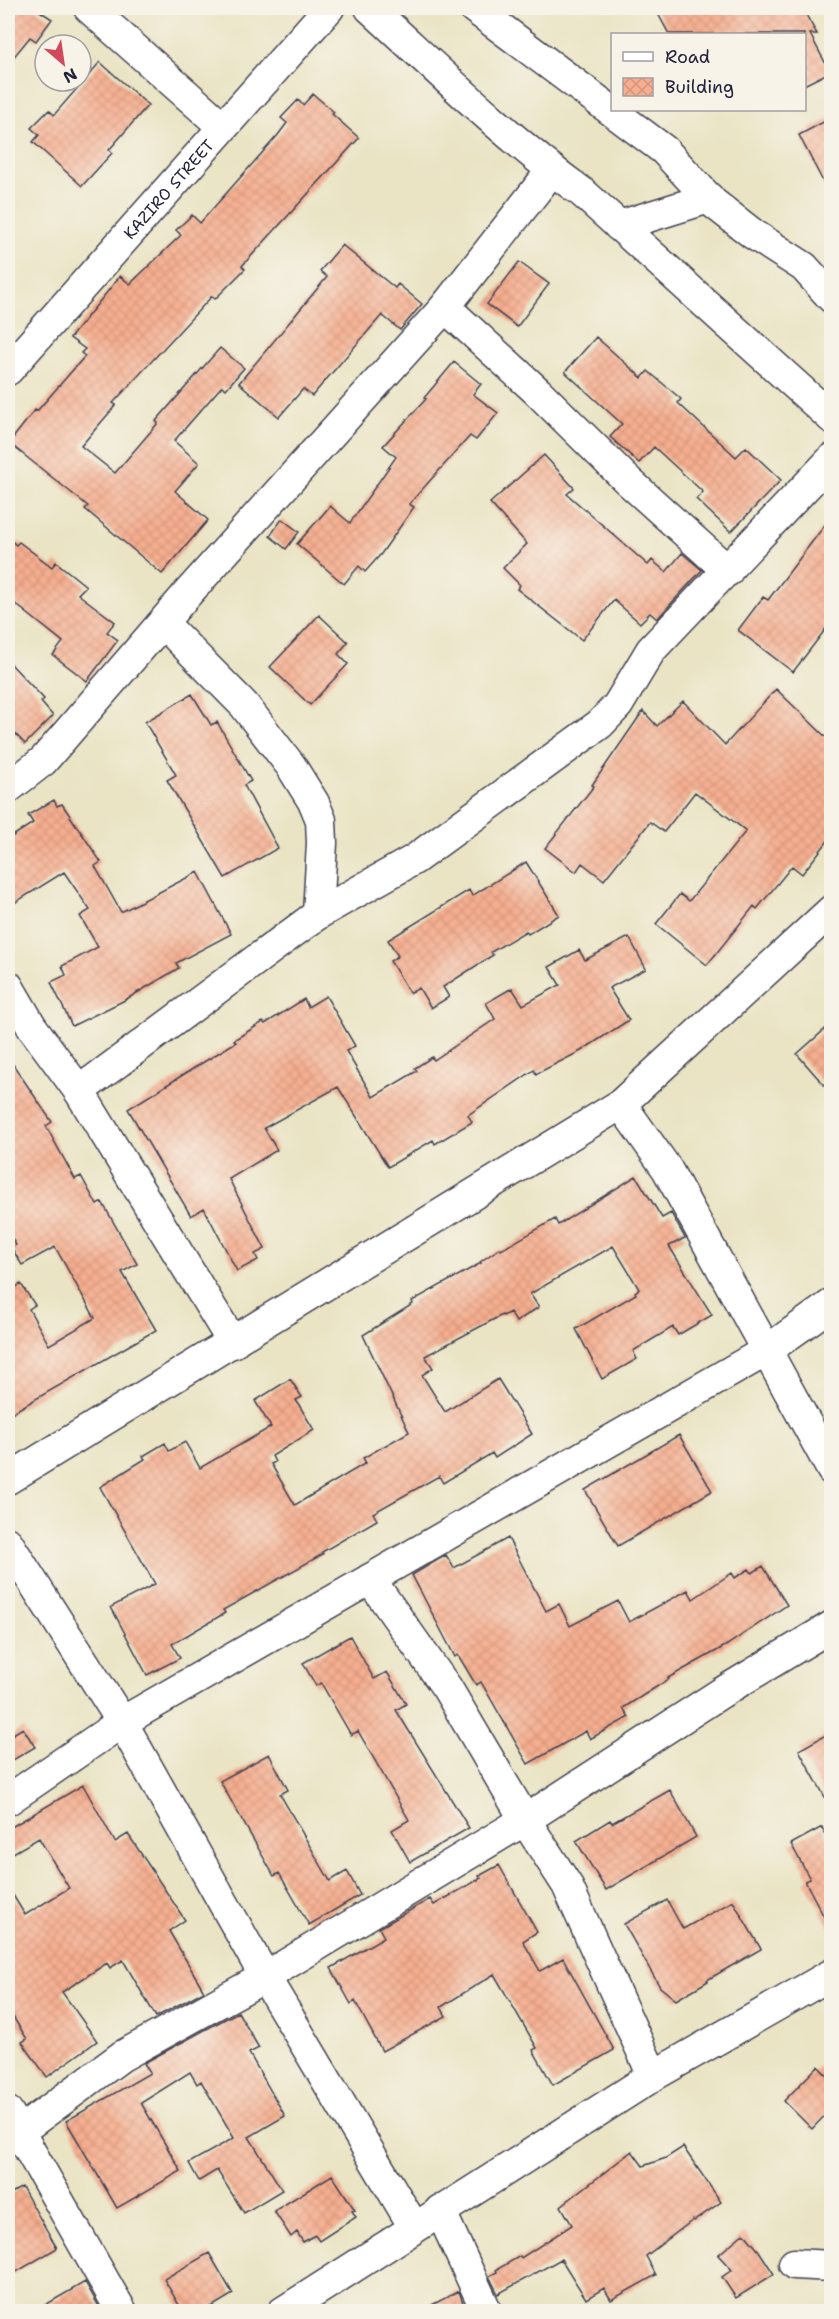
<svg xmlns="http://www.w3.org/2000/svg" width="839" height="2319" viewBox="0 0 839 2319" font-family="'Shantell Sans',sans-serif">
	<defs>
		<pattern id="building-cross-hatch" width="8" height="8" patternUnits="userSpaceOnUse" patternTransform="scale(1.5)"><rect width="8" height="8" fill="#f6ae8f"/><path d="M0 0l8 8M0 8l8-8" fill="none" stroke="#d3957c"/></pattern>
	</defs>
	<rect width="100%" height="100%" fill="#f7f3e8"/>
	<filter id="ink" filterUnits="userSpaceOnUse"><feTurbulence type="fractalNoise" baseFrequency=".0167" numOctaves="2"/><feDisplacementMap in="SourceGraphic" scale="12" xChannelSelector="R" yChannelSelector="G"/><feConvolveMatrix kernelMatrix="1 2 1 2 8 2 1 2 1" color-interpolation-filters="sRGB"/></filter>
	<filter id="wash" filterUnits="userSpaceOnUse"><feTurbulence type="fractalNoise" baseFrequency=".008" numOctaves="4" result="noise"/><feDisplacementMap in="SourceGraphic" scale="24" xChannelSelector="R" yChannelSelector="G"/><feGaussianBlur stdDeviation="1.35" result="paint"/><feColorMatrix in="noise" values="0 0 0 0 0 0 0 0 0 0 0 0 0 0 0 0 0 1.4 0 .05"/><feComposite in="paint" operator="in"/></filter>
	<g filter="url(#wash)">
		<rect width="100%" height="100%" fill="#eae4c5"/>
		<g id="blocks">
			<path fill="url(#building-cross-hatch)" d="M8,8H35L52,19L36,41L30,37L8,64Z
				M655,8H802L817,34H810L830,72L804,85V34H669Z
				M100,62L148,105L109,150L112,153L82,186L33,142L39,135L31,128L49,110L54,115Z
				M313,94L334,112L332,114L359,138L242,266L245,269L215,299L212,296L113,403L116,405L81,446L115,473L158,423L156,421L220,348L244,368L226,389L222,386L174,441L199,463L175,491L208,520L162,574L85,509L88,506L9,443L35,410L37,411L85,356L81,353L85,349L70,338L120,276L130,284L181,235L176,230L192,215L200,223L278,135L287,123L281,118L298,100L303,105Z
				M831,118V197L799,135Z
				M342,245L395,288L398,284L422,304L400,330L382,315L312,396L303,389L279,417L239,383L327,277L320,271Z
				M519,262L549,284L517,327L487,304Z
				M596,337L642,378L648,371L681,399L678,403L736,457L746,447L781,480L731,532L696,499L703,492L654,447L639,463L610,437L622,424L565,372Z
				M454,362L481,384L473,394L498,413L476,440L470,436L409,504L414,507L381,554L365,572L359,566L344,584L297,544L330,506L350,523L396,457L383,446L426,399L424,398Z
				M544,455L574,488L567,494L648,565L652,560L666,572L682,553L702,570L657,619L650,613L640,623L614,600L582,640L517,589L520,585L503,568L527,544L490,503Z
				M831,517V622L793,672L738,630L763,597L768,600Z
				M282,519L299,532L286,549L270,536Z
				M8,538L16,545L19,542L52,567L56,562L86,586L78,594L115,622L107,632L118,640L87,681L53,655L63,642L8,598Z
				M319,615L348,642L338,654L348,664L310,705L270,667Z
				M8,661L44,699L41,702L53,716L25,744L8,726Z
				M776,689L831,742V837L802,874L792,866L757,909L754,906L707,965L656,924L680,894L689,901L746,831L695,792L664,832L650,822L604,880L582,863L576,872L545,848L594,786L592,785L643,711L657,726L683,701L725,745Z
				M192,694L211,725L217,722L251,781L244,785L278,848L225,878L167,780L176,775L145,722Z
				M54,800L57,806L62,804L101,862L95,866L121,912L198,872L231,934L176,963L179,968L125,1000L72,1026L51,982L66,975L62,966L98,947L80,916L90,910L64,872L8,907V839L33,823L28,815Z
				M526,862L559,915L528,934L526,931L491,952L493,955L443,987L449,997L431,1008L419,988L410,993L390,961L398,956L388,940L469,890L472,896Z
				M629,937L646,969L609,988L629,1020L581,1051L536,1074L534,1070L468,1115L472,1122L435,1144L433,1140L388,1167L338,1087L264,1128L277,1150L229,1179L265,1249L255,1254L258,1260L237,1271L204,1208L191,1216L128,1109L236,1042L234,1040L263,1022L265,1024L304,999L308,1007L326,996L355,1046L346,1051L373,1097L417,1071L415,1068L432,1057L434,1060L495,1019L486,1003L512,988L523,1005L560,985L549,967L579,950L585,960Z
				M831,1024V1093L797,1054Z
				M8,1057L52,1122L46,1126L75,1179L81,1176L97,1205L102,1202L137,1264L122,1272L156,1330L8,1415V1272L16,1287L21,1284L35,1305L29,1309L49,1345L95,1318L55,1247L22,1265L11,1247L16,1245L8,1231Z
				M636,1176L662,1218L671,1213L685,1238L669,1246L712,1315L678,1335L673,1327L633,1351L637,1359L602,1379L576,1329L636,1294L635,1292L639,1289L613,1246L530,1294L539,1307L516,1322L510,1312L503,1316L502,1315L425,1356L433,1368L422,1375L445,1412L498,1379L532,1434L495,1458L492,1453L443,1483L439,1476L373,1513L377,1520L322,1552L323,1554L223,1610L225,1613L172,1644L180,1658L147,1675L111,1607L155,1584L100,1487L145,1459L143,1456L165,1443L169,1451L185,1442L200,1468L271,1427L255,1401L290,1379L302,1397L296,1400L314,1430L272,1456L275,1462L271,1464L295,1505L366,1463L363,1458L409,1432L363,1335L413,1304L412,1301L481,1263L480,1262L500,1248L501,1250L555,1219L558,1225Z
				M679,1435L712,1491L618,1546L585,1490Z
				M508,1538L546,1611L559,1604L570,1626L618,1601L629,1622L688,1590L693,1599L732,1573L735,1578L749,1569L752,1573L763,1566L787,1605L727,1645L668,1678L669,1679L623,1708L629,1717L590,1739L586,1731L528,1764L481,1682L476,1685L458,1655L455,1657L412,1575L446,1555L454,1568Z
				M350,1636L374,1679L387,1672L406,1704L396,1710L469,1828L410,1862L392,1830L409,1820L358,1731L351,1735L321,1683L316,1686L303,1663Z
				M23,1728L35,1747L8,1763V1737Z
				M831,1732V1808L799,1750Z
				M269,1754L288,1790L280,1794L330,1881L347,1871L360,1895L309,1925L279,1873L274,1876L220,1781Z
				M83,1785L115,1842L128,1834L185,1920L169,1931L204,1991L156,2017L123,1960L110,1968L107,1963L62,1992L97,2041L47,2077L22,2042L27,2039L8,2009V1887L25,1915L69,1888L39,1838L8,1856V1829Z
				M670,1790L696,1837L606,1890L576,1841L610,1820L612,1823Z
				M822,1827L831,1844V1930L805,1881L810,1879L791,1844Z
				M499,1865L537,1932L523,1941L540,1971L563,1958L614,2050L553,2085L533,2050L537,2048L494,1974L441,2007L446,2016L382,2051L355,2001L351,2004L331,1968L384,1937L379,1928L430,1899L434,1905L481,1878L479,1876Z
				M667,1900L683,1929L733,1901L761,1949L707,1980L708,1981L676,2000L660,1987L624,1924Z
				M238,2012L259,2048L249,2053L285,2116L249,2137L282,2190L244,2213L217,2170L199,2181L189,2163L234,2138L201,2081L197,2084L190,2072L141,2103L181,2171L117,2208L66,2121L150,2073L144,2063Z
				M818,2066L831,2080V2109L812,2129L784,2101Z
				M683,2147L721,2202L694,2221L693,2220L646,2256L656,2275L611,2300L604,2288L586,2299L561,2259L498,2294L489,2276L497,2272L496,2270L520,2256L521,2258L572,2225L561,2206L632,2151L643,2166L666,2158Z
				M332,2175L355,2210L352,2211L356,2217L319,2241L315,2235L303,2242L297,2232L291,2237L274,2211Z
				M22,2187L57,2248L8,2277V2195Z
				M744,2233L759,2251L774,2274L736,2298L722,2277L732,2270L718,2255Z
				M209,2253L233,2294L203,2312H183L164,2279Z
				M85,2282L102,2312H33Z
				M459,2291L466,2312H418Z"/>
		</g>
	</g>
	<g filter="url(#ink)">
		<use href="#blocks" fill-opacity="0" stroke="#403f50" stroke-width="1.5"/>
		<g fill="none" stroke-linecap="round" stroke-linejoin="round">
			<defs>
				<g id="minor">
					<path d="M89,8L222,126"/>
					<path d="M370,8C439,71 507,138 583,193L832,418"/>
					<path d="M474,8L664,150L712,202L753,234L804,267L832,298"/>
					<path d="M619,226L709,198"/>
					<path d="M445,307L538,392L625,478L728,571"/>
					<path id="s1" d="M8,370L329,8"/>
					<path d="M163,623L244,705L291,766L314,803L321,820L322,843L318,914"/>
					<path d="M8,788L43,761L188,593L445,307L552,170"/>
					<path d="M8,986L32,1027L79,1091L233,1343"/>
					<path d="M79,1091L318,914L415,859L600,724L618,705L651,650L832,459"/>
					<path d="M621,1104L667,1169L832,1470"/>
					<path d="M8,1479L621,1104L832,910"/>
					<path d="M8,1543L122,1722L265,1977L414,2227"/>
					<path d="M370,1579L447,1688L525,1820L567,1885L653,2076"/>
					<path d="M8,1800L122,1722L766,1351L832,1304"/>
					<path d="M8,2112L122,2312"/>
					<path d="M8,2140L122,2056L265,1977L525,1820L721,1693L832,1626"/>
					<path d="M440,2210L487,2312"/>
					<path d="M794,2264L832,2266"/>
					<path d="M283,2312L653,2076L832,1974"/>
				</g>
			</defs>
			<use href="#minor" stroke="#403f50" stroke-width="33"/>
			<use href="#minor" stroke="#fff" stroke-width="30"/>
		</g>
	</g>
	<g text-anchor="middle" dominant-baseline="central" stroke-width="4.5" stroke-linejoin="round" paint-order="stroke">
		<g font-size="16" fill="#22223b" stroke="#f7f3e8">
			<text stroke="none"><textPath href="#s1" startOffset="242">KAZIRO STREET</textPath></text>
		</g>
	</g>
	<rect width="839" height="2319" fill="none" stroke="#f7f3e8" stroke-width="30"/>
	<rect x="611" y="33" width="195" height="78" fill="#f7f3e8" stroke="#a29fa3" stroke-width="1.5"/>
	<rect x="623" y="52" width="30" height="9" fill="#ffffff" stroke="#a29fa3" stroke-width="1.5"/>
	<text x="665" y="63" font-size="18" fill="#22223b">Road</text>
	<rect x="623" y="78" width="30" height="18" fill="url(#building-cross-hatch)" stroke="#a29fa3" stroke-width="1.5"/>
	<text x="665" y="93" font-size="18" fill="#22223b">Building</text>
	<g transform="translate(63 63) rotate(151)"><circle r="28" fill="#f7f3e8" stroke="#a29fa3" stroke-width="1.5"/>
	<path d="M0-4.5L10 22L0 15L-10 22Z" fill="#d1495b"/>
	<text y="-9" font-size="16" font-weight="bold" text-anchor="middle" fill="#22223b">N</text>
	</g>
</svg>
